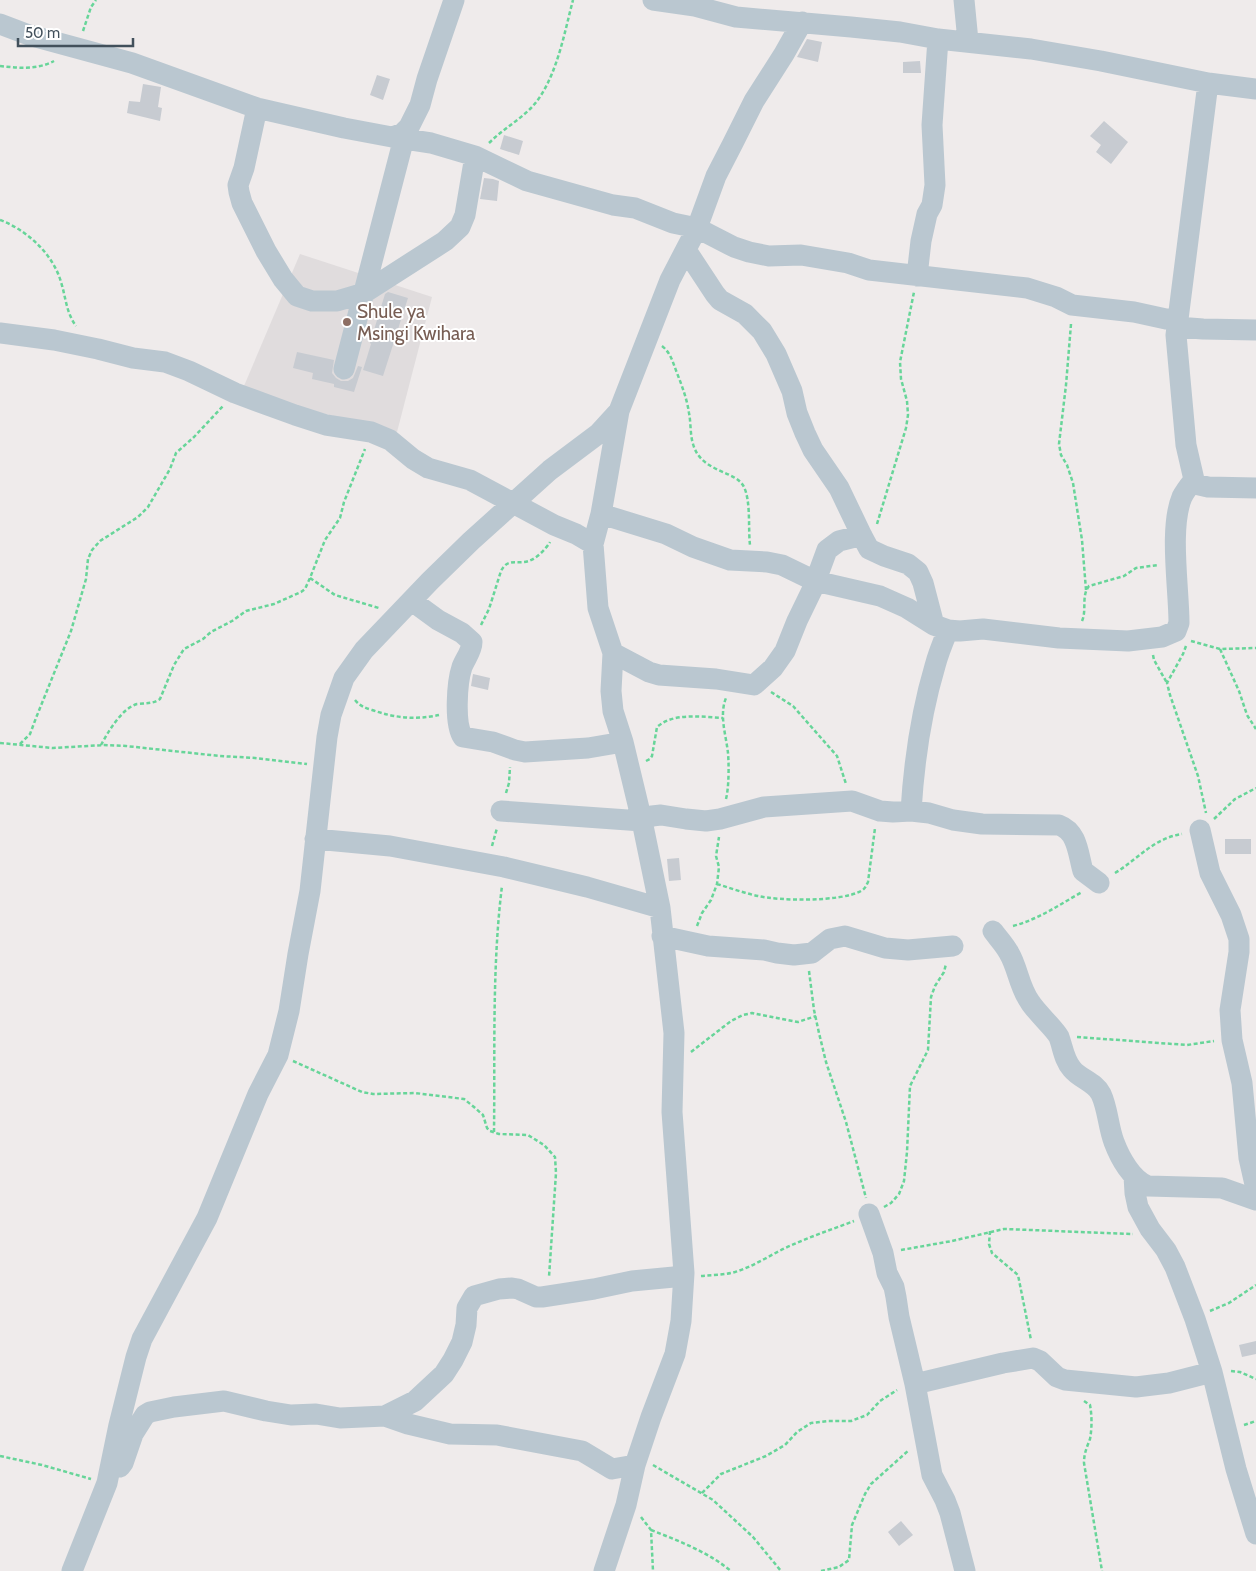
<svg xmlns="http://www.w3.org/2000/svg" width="1256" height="1571" viewBox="0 0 1256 1571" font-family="Cabin,sans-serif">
	<rect width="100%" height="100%" fill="#efebeb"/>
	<path fill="#e0dcdd" d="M300,254L432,297L397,432L241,393Z"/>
	<path fill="#c7cbd1" d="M807,39L822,42L818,62L797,57Z
		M920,61L921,73H903V62Z
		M377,75L390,79L383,100L370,95Z
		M143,84L161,87L158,107L162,108L160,121L127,113L129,101L140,102Z
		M1104,121L1128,142L1111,164L1096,152L1101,145L1090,136Z
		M504,135L523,141L519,155L500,149Z
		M484,178L493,179L499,181L497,201L480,199Z
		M388,292L408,298L383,376L363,370L371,344L370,343L385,294Z
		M297,352L334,360L332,373L336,378L341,381H348L353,378L358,366L362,367L354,392L334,387V384L312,379L313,373L293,368Z
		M473,674L490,678L488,690L471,686Z
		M1225,839H1251V854H1225Z
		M679,858L681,880L669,881L667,859Z
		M1256,1341V1354L1242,1357L1239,1345Z
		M901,1521L913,1535L899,1546L888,1532Z"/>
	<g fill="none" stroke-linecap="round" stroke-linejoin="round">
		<path stroke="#67d599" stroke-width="2.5" stroke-dasharray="4 2.5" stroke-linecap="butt" d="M83,31L91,7L96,0
			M0,66C18,68 37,70 54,61
			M489,143C502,130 518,121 531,108C556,82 564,34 573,0
			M0,220C27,230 53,254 61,282C66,298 66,312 76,326
			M1071,324L1066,385L1059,444L1061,455L1067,465L1073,483L1082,540L1086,590
			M662,346C671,353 673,363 677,373C682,386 687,399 689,413C691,423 690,434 693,444C701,473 736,470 744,487C751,502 748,528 750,545
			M877,524L906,428L908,415L907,401L901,379L900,362L914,292
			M310,578L335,595L379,608
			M1082,621C1087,610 1081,596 1089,586L1124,576L1136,568L1158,565
			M481,625L489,609L501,571C508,557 517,565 529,561C537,558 546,549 550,542
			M1191,641L1220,649L1256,648
			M1186,646L1183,654L1167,683L1170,695L1198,776L1206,813
			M1220,649L1239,691L1247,715L1256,729
			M1153,655L1154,660L1167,683
			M771,692L793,706L837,756L846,784
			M355,700C360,706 365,708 372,710C395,718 415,720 439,715
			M0,743L53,748L104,745L126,746L220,756L255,758L307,764
			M20,744L30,734L36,718L71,631L86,579L88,559L92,550L100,541L138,517L148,507L170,469L176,453L194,437L223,406
			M101,745C108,732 122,708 137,704C146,703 153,704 160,699L174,665L184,649L203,639L211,632L232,621L246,611L274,604L301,592L305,589L310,578L325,540L340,518L344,502L365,449
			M646,761L650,759L652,756L657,727C674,712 702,717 723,718
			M506,793L509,783L510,767
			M726,799C729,787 729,765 728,753C726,735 719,715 726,698
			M1214,819L1235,799L1256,788
			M492,846L497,828
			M1115,873C1138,859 1154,838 1182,834
			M717,884C730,888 744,893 758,896C780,901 841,902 861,891C865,889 866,886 868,882L875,828
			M697,926L702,913L711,900L717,884L719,867L716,856L719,837
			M1013,926C1039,919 1059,905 1082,892
			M809,971L814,1010L819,1033L826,1062L846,1122L866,1198
			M1077,1037L1187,1045L1214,1041
			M691,1052L731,1021L743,1015L752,1013L798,1022L816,1016
			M293,1061L362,1092L373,1094L415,1093L464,1099L474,1107L483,1115L487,1128L490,1131L499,1134L528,1135L544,1145L555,1157L556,1173L549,1277
			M494,1132C495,1052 492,966 502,886
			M884,1207L891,1203L899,1194L904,1181L907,1152L910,1086L928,1050L931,997L935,986L944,972L946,964
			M990,1231L989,1244L992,1253L1018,1275L1031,1340
			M901,1250L952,1241L1004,1229L1133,1234
			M701,1276C712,1275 724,1275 735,1272C755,1266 773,1253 792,1245C812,1236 833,1229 854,1221
			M1210,1311L1229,1303L1256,1285
			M1231,1371L1240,1372L1256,1379
			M1084,1401L1090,1405C1092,1416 1092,1428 1090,1439C1087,1447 1084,1453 1084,1463L1102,1571
			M1244,1425L1256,1421
			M0,1456L42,1465L91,1479
			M653,1465L713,1500L753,1537L781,1571
			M702,1493L721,1474L766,1456L785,1445L797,1432L811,1423L828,1421H851L867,1415L880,1401L897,1390
			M641,1517L651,1530L653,1571
			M651,1530C679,1541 708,1552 731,1571
			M821,1571L839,1567L849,1560L852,1525L865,1494L871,1484L909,1450"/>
		<path stroke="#bac7d0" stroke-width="21" d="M653,0L695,6L736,17L851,27L900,32L938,39L1031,49L1101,61L1208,83L1256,89
			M964,0L968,41
			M0,24L29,35L132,63L257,108L344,128L392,137L403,133L409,127L420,105L427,79L454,0
			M1208,83L1176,335L1186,445L1195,484L1208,487L1256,488
			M257,108L244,168L238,185L239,192L242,203L266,251L283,279L297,296L312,301H337L364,293L445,241L460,227L465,215L475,156
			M392,137L431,143L475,156L527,181L613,205L635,208L673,223L697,228L734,247L749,252L769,256L801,255L848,263L869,270L1027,288L1056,297L1072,305L1134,312L1166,319H1178
			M686,250L715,294L720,300L745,314L762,331L776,354L792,391L797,413L805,433L813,450L839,488L862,536L869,549L884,556L908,564L918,572L923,583L934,625
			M917,276L921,241L927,214L932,205L935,185L932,125L938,39
			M1177,327L1203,329L1256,330
			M0,333L54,340L98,349L133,358L165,362L189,371L235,393L295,415L326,425L371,432L390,440L413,459L428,468L470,480L554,525L576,534L593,544
			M344,369L404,138
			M601,514L666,534L693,547L730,560L767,562L782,565L815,581L880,596L907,608L934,625L948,630L960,631L983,629L1059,638L1128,641L1162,637L1176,631L1179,623C1179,588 1169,528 1182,497C1185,491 1189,486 1193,481
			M412,601L438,620L462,633L472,642C472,651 465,659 462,667C457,682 454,724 463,737L493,742L515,750L525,752L588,748L623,742
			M613,653L649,672L659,675L716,679L754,685L773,668L785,651L797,621L813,588L827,550L839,541L855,537L862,536
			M501,811L642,821L652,816L661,815L686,819L706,821L720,819L764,807L852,801L880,811L893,812L911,811L929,813L953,820L982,824L1059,825C1078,832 1078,854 1083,871L1099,883
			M911,811C914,762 921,713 935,666C938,654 943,642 948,630
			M1200,830L1210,873L1231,915L1239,939V952L1230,1010L1232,1040L1242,1083L1249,1158L1256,1189
			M315,839L390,846L504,867L587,887L660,908
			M993,931C998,938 1005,945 1009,953C1018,968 1019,987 1030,1002C1036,1012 1055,1029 1059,1037C1063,1048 1064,1060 1072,1069C1080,1079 1095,1082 1101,1094C1108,1109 1108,1126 1114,1142C1120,1158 1132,1180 1148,1186L1222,1188L1256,1200
			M662,936L708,946L764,950L777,953L794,955L812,953L830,939L845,936L885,948L908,950L953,946
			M1134,1176L1135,1193L1138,1207L1150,1229L1166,1250L1175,1267L1195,1319L1212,1372L1236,1469L1256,1534
			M869,1214L883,1253L887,1273L894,1287L896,1297L899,1317L915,1384L932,1475L945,1500L950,1513L965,1571
			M915,1384L1003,1363L1033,1358L1040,1361L1057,1377L1065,1380L1136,1387L1169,1383L1212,1372
			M385,1416L408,1424L450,1434L497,1435L582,1451L612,1469L635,1465
			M120,1467L123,1463L133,1434L145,1415L150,1412L174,1407L224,1401L266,1411L291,1415L316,1414L340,1418L385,1416L415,1401L444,1374L453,1360L462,1342L466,1325L467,1308L474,1296L499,1289L512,1288L518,1289L536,1297H542L594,1289L632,1281L674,1277L684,1273
			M72,1571L107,1483L119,1425L136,1357L142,1339L207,1218L258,1094L278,1055L289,1011L298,954L310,891L327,737L331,715L344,678L364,650L430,581L471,541L550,470L598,434L619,411
			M604,1571L626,1505L635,1465L651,1417L675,1354L681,1321L684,1273L672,1112L674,1033L660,908L642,821L623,742L613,711L611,691L613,653L598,608L593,544L601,514L619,411L670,280L697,228L716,176L733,143L754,101L784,54L802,22"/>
	</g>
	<circle fill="#8d6e63" stroke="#fff" stroke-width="2" cx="347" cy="322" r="5"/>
	<g text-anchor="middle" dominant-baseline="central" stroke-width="4" stroke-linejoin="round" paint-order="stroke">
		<g font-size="19" fill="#785e54" stroke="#fff" text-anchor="start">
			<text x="357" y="311">Shule ya<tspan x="357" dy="22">Msingi Kwihara</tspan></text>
		</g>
	</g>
	<path d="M18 38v8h115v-8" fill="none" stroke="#42505b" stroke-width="2.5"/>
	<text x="25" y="38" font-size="15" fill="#42505b" stroke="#ffffff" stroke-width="4" paint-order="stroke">50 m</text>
</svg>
